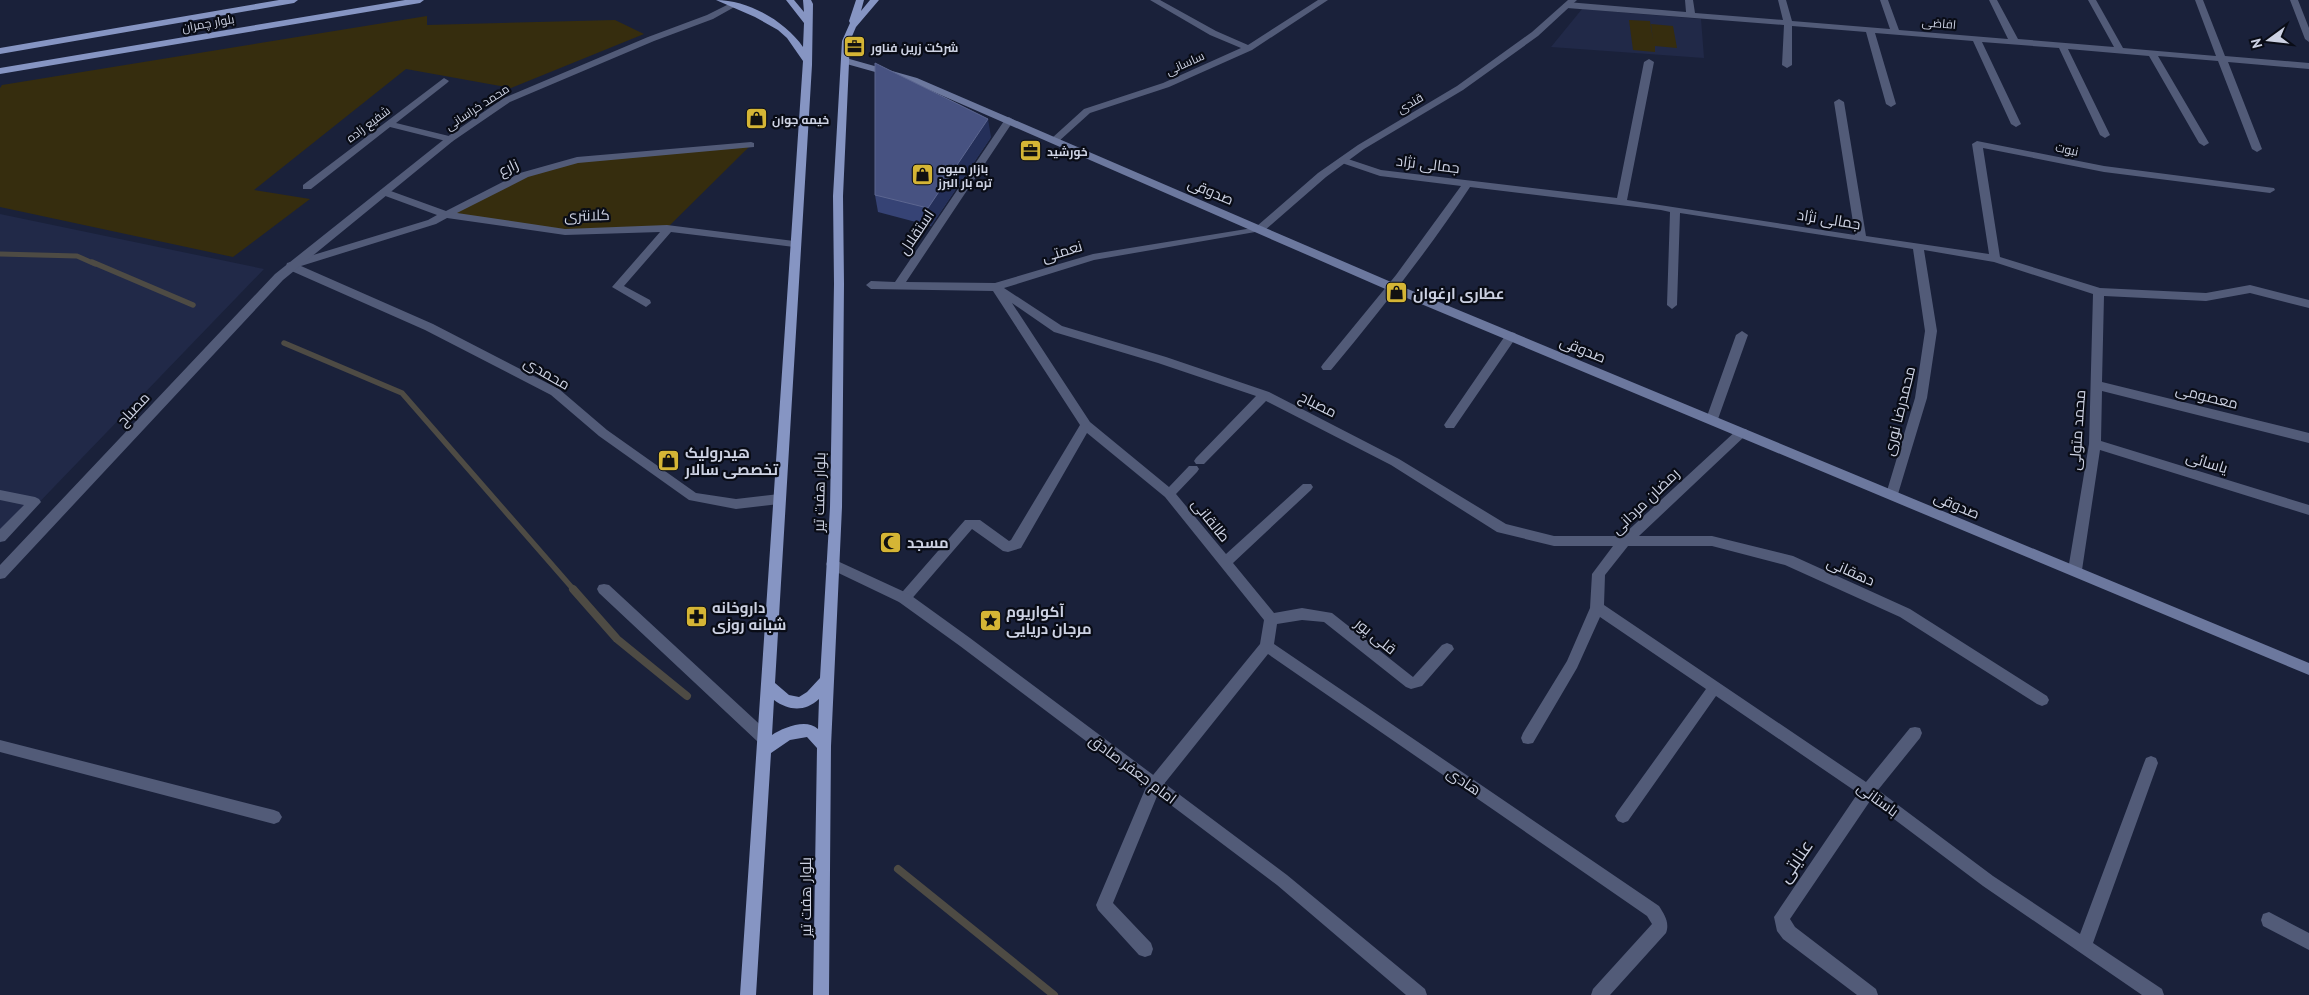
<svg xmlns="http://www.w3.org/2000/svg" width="2309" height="995" viewBox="0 0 2309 995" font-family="'PT Sans',Cairo,sans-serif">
	<rect width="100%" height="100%" fill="#1a213a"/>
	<path fill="#212948" d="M1582,9L1701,19L1704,58L1551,47Z
		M0,214L264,269L0,543Z"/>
	<path fill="#362d0e" d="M427,16V25L615,20L644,34L511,88L406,69L254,190L310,199L233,257L0,207V88L2,85Z
		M1629,20L1650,21L1653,40L1651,24L1673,26L1677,48L1655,46V52L1633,50Z
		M751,145L667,228L565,232L447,215L524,175L577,160Z"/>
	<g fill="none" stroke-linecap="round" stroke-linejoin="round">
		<path stroke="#4e4b44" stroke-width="5" d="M0,254L77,256L95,264"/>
		<path stroke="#4e4b44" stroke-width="5.5" d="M92,262L193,305
			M284,343L402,393L574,590"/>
		<path stroke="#4e4b44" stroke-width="8" d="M573,589L617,639L687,696
			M898,869L1054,995"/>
		<path fill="#525b78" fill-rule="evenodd" d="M1150,0H1160L1216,31L1248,45L1318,0H1328L1252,50L1169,87L1090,113L1058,142H1052V138L1084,109L1163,83L1241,48L1210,35Z
			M1685,0H1693L1695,13L1783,20L1778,0H1786L1792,21L1890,29L1880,0H1888L1899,30L2008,39L1989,0H1997L2018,39L2114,47L2088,0H2096L2123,48L2216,56L2195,0H2203L2225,56L2309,63V69L2228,62L2262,149L2257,152L2252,149L2218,61L2158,56L2209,143L2204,146L2199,143L2149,56L2068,49L2110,135L2105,138L2100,135L2059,48L1982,42L2021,124L2016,127L2011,124L1973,41L1875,33L1896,104L1891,107L1886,104L1866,32L1792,26V65L1787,68L1782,65L1784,25L1567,8L1563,5L1567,2L1686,12Z
			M1649,59L1654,62L1627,200L1855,235L1834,102L1839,99L1844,102L1866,236L1989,254L1972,144L1977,141L2104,166L2274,188L2275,190L2270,193L2104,172L1983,148L2000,257L2100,288L2206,293L2250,285L2309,300V308L2250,293L2206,301L2104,296L2102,382L2309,433V443L2102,391L2101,441L2309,505V515L2100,450L2082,570L2080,574H2070L2068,570L2089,444L2093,294L1994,262L1924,250L1937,331L1927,398L1898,494L1896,497H1888L1886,494L1915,398L1925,331L1913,249L1680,213L1677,305L1672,309L1667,305L1670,212L1661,210L1470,187C1428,251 1380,311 1331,370H1323L1321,367L1323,364L1396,275L1461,186L1380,176L1339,162V158H1345L1381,170L1617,198L1644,62Z
			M444,78L449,81L447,83L396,123L453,137V141L450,142L390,127L311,189H303V185Z
			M1009,117L1014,120L906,282L995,283L1093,254L1265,226V230L1261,231L1094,260L1004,288L1062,326L1166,357L1269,392L1399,459L1506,524L1554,536H1622L1738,429H1746L1748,432L1746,435L1639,536H1712L1793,556L1910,609L2047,696L2049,700L2047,704L2042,706L2037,704L1900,617L1785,565L1712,546H1628L1605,575L1604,605L1866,782L1910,728L1915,727L1920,728L1922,733L1920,738L1878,790L1993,876L2080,934L2144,763L2146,758L2151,756L2156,758L2158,763L2093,943L2162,989L2164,995H2142L1983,886L1870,801L1790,919L1795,927L1876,989L1878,995H1857L1783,939L1777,931L1774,917L1858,793L1716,696L1628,821L1623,823L1618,821L1615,816L1618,811L1706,689L1600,617L1577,668L1533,743L1528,744L1523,743L1521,738L1523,733L1567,661L1590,608L1592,574L1613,546H1554L1497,532L1391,465L1266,401L1204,464H1196L1194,461L1196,458L1256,396L1158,363L1054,332L1012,303L1090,422L1169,487L1189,466H1197L1199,469L1197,472L1176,494L1226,554L1303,484H1311L1313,487L1311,490L1233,563L1274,613L1302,608L1332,613L1413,677L1442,645L1447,643L1452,645L1454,649L1422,686L1411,689L1406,687L1324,622L1302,620L1277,624L1274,644L1659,906C1664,914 1670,922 1666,933L1610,995H1591L1593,989L1652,924L1647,916L1268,654L1160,789L1113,903L1151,943L1153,949L1151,955L1145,957L1139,955L1098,910L1096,905L1149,780L1260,644L1264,620L1165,497L1087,433L1021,548L1008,552L1003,551L972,529L909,602L904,603L899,602L897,598L965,520H980L1009,541L1011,540L1080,425L993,291L871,289L866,285L871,281L895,282L1006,118Z
			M751,142L754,143V147L578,163L528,177L457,213L565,229L667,225L794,241L799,244L794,247L671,232L624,286L650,300L651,303L646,307L612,287L660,232L565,235L447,218L436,224L301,266L433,324L559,389L607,430L696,493L736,499L779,494L783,496L785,499L783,502L779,504L736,509L689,500L599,436L551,395L425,330L287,269L286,266L287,263L428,220L437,215L380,194V190H388L446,211L520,173L577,157Z
			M1742,331L1748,335L1718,419L1716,422H1708L1706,419L1736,335Z
			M1511,332L1515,333L1517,336L1515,339L1454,428H1446L1444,425L1446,422L1507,333Z
			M0,490L35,497L39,499L41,502L5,541L0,542V529L24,505L0,500Z
			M604,584L609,585L768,732L770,737L768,742L763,743L758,742L599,593L597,589L599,585Z
			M0,740L274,810L279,812L282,817L279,822L274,824L0,752Z
			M2269,912L2309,933V950L2263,926L2261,920L2263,914Z"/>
		<path fill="#525b78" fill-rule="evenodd" d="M1568,0H1577L1538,36L1463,90L1364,149L1326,177L1265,230H1257V226L1318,173L1358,145L1457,86L1532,32Z
			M2290,0H2298L2309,28V42L2305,39Z
			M731,3L738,5L713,19L654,41L510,102L453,141L283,280L5,578L0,579V565L275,274L447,137L504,98L648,37L707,15Z
			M833,559L909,594L970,638L1287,875L1425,989L1427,995H1406L1277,885L960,646L899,602L828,568L826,564L828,560Z"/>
		<path fill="#6c789e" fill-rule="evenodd" d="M846,58L917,78L1398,285L2309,663V675L1390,291L911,82L843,63V59Z"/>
		<path fill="#8695c3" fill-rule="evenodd" d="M279,0H298L294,3L0,54V48Z
			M405,0H424L420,3L0,74V68Z
			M716,0C748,0 785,21 803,47L804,23L786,0H794L804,12L803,0H811L813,4L812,65L775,683L789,695L799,697L807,692L820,678L830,507L834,284L833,196L842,41L850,23L849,21L856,0H864L861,11L870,0H879L856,27L850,41L843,196L844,284L842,507L831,746L829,995H813L817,748L807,737L790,740L771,753L756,995H740L803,61L787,38L778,30L755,17ZM819,699L818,729C806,718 783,728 772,735L774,700C789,711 805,712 819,699Z"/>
	</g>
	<path fill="#364375" d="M991,137L931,226L878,212L875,195Z"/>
	<path fill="#242f59" d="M988,119L991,137L931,226L928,208Z"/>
	<path fill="#475281" stroke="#5c6690" d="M875,63L988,119L928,208L875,195Z"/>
	<defs>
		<symbol id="office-square" viewBox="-11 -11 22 22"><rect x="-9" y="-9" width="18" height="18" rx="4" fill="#d5b535" stroke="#090c16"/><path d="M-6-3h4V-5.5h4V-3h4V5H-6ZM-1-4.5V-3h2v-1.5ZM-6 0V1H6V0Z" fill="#111"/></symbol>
		<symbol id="shop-square" viewBox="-11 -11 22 22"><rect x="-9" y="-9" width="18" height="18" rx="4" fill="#d5b535" stroke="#090c16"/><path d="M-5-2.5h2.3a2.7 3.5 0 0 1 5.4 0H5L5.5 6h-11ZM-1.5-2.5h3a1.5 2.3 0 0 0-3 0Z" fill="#111"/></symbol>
		<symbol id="mosque-square" viewBox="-11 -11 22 22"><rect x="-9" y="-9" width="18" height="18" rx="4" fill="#d5b535" stroke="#090c16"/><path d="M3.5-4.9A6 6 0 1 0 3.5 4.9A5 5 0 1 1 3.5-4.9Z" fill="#111"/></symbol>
		<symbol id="pharmacy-square" viewBox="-11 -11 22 22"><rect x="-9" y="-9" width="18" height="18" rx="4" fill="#d5b535" stroke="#090c16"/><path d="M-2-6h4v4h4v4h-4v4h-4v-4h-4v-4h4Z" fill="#111"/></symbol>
		<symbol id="sight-square" viewBox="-11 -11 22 22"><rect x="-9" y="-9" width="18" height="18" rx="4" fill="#d5b535" stroke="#090c16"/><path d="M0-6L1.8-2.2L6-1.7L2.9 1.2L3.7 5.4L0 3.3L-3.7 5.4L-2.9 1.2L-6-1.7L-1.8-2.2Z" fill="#111"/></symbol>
	</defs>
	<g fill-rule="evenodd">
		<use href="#office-square" x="842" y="34" width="25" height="25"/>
		<use href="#shop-square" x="744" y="106" width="25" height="25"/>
		<use href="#office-square" x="1018" y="138" width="25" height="25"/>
		<use href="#shop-square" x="910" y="162" width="25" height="25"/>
		<use href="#shop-square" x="1384" y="280" width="25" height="25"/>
		<use href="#shop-square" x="656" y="448" width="25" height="25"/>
		<use href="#mosque-square" x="878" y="530" width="25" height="25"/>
		<use href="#pharmacy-square" x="684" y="604" width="25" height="25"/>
		<use href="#sight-square" x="978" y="608" width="25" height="25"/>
	</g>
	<g text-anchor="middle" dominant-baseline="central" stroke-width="4.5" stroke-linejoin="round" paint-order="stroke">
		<g font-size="12" fill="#cdd2e3" stroke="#090c16">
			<text transform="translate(208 23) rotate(-10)">بلوار چمران</text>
			<text transform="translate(1939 23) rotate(5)">افاضی</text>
			<text transform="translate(1185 63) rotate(-24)">ساسانی</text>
			<text transform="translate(1410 103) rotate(-31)">قندی</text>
			<text transform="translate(477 107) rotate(-33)">محمد خراسانی</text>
			<text transform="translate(368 124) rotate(-37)">شفیع زاده</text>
			<text transform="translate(2067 149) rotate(12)">نبوت</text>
		</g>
		<g font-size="12" font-weight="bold" fill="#cdd2e3" stroke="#090c16" text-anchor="start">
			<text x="871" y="47">شرکت زرین فناور</text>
			<text x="772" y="119">خیمه جوان</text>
			<text x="1047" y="151">خورشید</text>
			<text x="938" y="168">بازار میوه<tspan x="938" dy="14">تره بار البرز</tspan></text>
		</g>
		<g font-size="15" fill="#cdd2e3" stroke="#090c16">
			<text transform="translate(1428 164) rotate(7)">جمالی نژاد</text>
			<text transform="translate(508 167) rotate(-25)">زارع</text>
			<text transform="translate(1211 191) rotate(23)">صدوقی</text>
			<text transform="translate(587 215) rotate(-1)">کلانتری</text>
			<text transform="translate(1829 219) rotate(9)">جمالی نژاد</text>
			<text transform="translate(916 232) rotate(-56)">استقلال</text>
			<text transform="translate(1062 251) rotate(-17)">نعمتی</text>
			<text transform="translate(1583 349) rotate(22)">صدوقی</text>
			<text transform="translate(547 373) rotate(30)">محمدی</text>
			<text transform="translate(2207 396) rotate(14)">معصومی</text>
			<text transform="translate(1318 404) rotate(27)">مصباح</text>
			<text transform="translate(133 409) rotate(-47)">مصباح</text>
			<text transform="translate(1899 411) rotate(-76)">محمدرضا نوری</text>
			<text transform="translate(2077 430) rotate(-86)">محمد متولی</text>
			<text transform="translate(2207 462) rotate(17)">یاسائی</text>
			<text transform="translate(819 492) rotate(-89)">بلوار هفت تیر</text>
			<text transform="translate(1645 501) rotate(-44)">رمضان مردانی</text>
			<text transform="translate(1957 505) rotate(23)">صدوقی</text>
			<text transform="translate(1211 520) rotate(51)">طالقانی</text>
			<text transform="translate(1851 571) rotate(24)">دهقانی</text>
			<text transform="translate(1376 636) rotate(39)">قلی پور</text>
			<text transform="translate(1133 769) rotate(37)">امام جعفر صادق</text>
			<text transform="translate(1464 781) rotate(34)">هادی</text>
			<text transform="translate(1878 799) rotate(36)">باستانی</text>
			<text transform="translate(805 897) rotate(-90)">بلوار هفت تیر</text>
		</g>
		<g font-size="15" font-weight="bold" fill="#cdd2e3" stroke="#090c16" text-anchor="start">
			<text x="1413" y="293">عطاری ارغوان</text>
			<text x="685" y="452">هیدرولیک<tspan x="685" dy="17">تخصصی سالار</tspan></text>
			<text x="907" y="542">مسجد</text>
			<text x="712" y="607">داروخانه<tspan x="712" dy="17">شبانه روزی</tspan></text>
			<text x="1006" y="611">آکواریوم<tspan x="1006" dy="17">مرجان دریایی</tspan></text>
		</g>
		<g font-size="18" fill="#cdd2e3" stroke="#090c16">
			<text transform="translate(1795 861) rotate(-56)">عنایتی</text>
		</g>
	</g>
	<g transform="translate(2269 40) rotate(255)" stroke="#090c16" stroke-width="4" paint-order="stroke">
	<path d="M0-4L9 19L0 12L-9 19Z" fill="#cdd2e3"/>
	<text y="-8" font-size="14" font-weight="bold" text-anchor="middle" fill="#cdd2e3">N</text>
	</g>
</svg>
